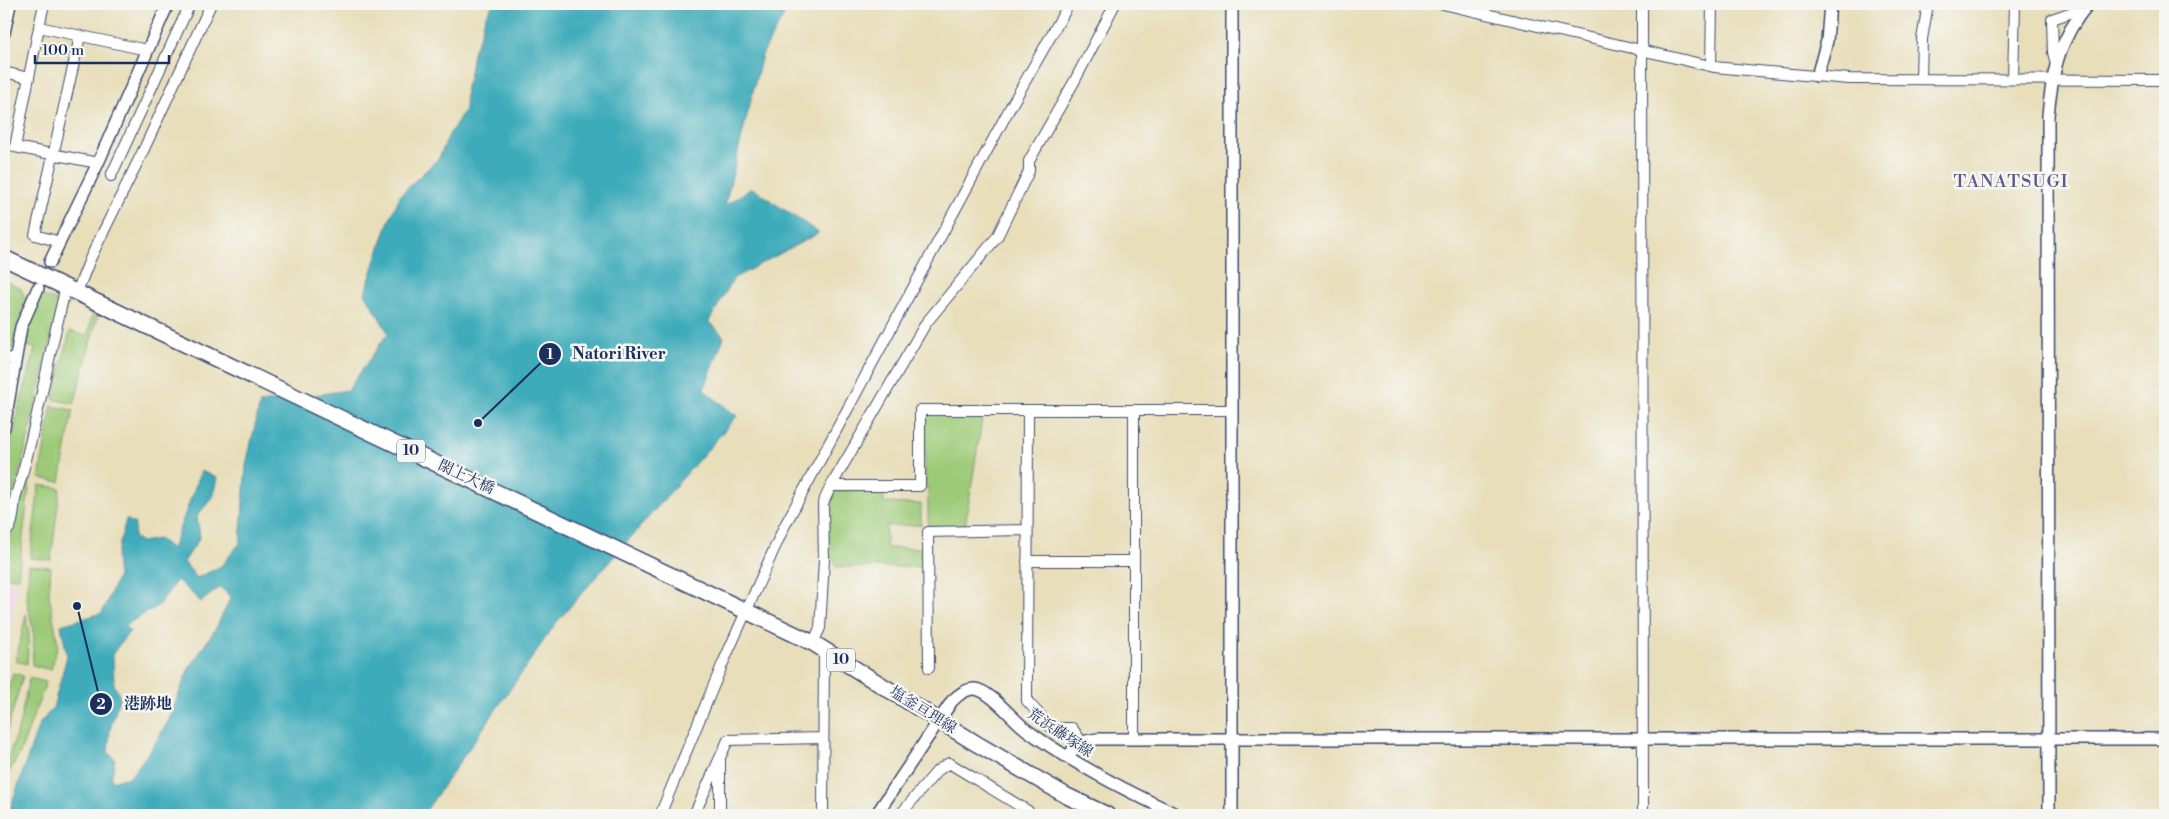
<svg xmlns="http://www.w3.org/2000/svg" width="2169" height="819" viewBox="0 0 2169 819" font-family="'Libre Bodoni','Noto Serif JP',serif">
	<rect width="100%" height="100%" fill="#f6f6f2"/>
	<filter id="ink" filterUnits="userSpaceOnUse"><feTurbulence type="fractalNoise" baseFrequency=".02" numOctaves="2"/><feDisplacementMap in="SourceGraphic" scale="10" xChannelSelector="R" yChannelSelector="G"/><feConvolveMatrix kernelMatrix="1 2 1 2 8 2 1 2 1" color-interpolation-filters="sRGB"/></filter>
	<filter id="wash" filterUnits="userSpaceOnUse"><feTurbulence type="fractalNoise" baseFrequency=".0096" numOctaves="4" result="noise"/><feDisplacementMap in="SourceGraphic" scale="20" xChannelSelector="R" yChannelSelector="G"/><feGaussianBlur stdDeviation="1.12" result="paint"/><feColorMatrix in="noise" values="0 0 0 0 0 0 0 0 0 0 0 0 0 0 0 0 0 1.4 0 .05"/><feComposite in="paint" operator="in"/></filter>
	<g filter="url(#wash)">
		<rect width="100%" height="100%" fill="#e8deba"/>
		<path fill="#ebd1eb" d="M4,581L17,582L9,650L4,671Z"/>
		<path fill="#9dca77" stroke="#5c7c6a" d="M4,280L21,289L26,300L12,349L5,354Z
			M41,295L59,302C44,370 30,438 10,504C8,513 10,523 4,529C4,494 7,457 15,423C21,397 30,374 35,348L23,345L29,321Z
			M68,300L45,393L32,462L18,578L4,577V536L17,505L43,393Z
			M94,309L99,311L74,404L53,399L70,331L87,336Z
			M52,406L73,410L60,482L39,478Z
			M925,413H983L965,526H928V488L925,487Z
			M39,485L60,488L51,560L30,558Z
			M835,491H884V503L921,504V525L886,526V548H921V567H835L834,558L828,557L827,509Z
			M29,565L51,567L49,595L58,644L51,670L32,665L34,637L27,599Z
			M26,614L29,635L27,664L16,661Z
			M13,673L23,676L4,740V702Z
			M29,678L46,682L20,753L4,781V772L20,722Z"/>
		<path fill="#3cabba" stroke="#2c6d8c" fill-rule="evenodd" d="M493,4H790L762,55L725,205L752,188L819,233L734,278L709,321L724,337L704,390L737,416L556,623L423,815H8L39,724L53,708L67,656L61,625L102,613L118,576L116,557L126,519L135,524L134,537L141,542L159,539L172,549L201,471L217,478L213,497L197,516L200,537L184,562L197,578L221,566L240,543L246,465L260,403L348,390L388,333L365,293L388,223L401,194L439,158L449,135L465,109L466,86L469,79L473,52L481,33L485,17ZM177,580L201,602L220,587L231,597L216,628L188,670L169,720L154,745L130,777L111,781L115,759L108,752L110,730L120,697L114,684L113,653L130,631L124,626L159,605Z"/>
	</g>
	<g filter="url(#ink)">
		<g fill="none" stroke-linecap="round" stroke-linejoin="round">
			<defs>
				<path id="minor" d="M44,4L39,27L147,50
					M1443,4L1714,67L1849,79L2165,80
					M1642,4L1643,815
					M39,27L15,147L98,163
					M2056,65L2053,52L2052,19L2084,8
					M1711,66L1712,4
					M4,72L29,78
					M1921,78L1922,39L1928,4
					M2013,79L2015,4
					M111,176L190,4
					M60,242L35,235L80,36
					M77,292L90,259L144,149L211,4
					M4,357L14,360
					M1028,410L1027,701L1052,728H1072L1081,741
					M1134,410V739
					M831,486L926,323L997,237L1029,171V161L1074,82L1115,4
					M4,533C15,528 13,506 16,495C37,428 48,356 66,287
					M1027,561H1134
					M813,643L820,628L824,560L823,503L831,486H920V410H1232
					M929,668L928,532L1027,530
					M720,761V815
					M660,815L723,663L784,527L1010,108L1069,4
					M694,815L728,740L823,738
					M823,815L824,650
					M900,815L937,771L949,763L1028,811V815"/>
				<path id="tertiary" d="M1232,4V815
					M4,33L10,4
					M1817,76L1827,41L1830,4
					M50,262L98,163L168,4
					M4,427L21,327L38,288
					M1069,758C1074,742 1083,741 1098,739H2165
					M876,815L952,701C958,695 966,688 975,689C991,691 1014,721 1028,731C1075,765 1126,791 1178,815
					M2049,815L2048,116C2052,72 2059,39 2088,4"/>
				<path id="primary" d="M4,258L813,643L977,744L1067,796L1107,815"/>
			</defs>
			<use href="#minor" stroke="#3a496c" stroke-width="12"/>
			<use href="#tertiary" stroke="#3a496c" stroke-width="14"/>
			<use href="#primary" stroke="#3a496c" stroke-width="18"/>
			<use href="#minor" stroke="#fff" stroke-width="10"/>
			<use href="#tertiary" stroke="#fff" stroke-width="11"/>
			<use href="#primary" stroke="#fff" stroke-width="15"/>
		</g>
	</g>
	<g text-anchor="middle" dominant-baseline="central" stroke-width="5" stroke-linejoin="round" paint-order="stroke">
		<g fill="#f6f6f2" stroke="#5d6b8a" stroke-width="1">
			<rect x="397" y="439.5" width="28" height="23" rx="4"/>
			<rect x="827" y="648.5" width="28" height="23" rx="4"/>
		</g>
		<g font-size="14" font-weight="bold" fill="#1b2f5e">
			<text x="411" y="451">10</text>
			<text x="841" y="660">10</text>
		</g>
		<g font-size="15" fill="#1b2f5e" stroke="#f6f6f2">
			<text transform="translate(466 477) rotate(25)">閖上大橋</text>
			<text transform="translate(923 710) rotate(32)">塩釜亘理線</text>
			<text transform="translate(1060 733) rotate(34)">荒浜藤塚線</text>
		</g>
		<g font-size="18" letter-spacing="1" fill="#5f588d" stroke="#f6f6f2">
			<text x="2011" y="181">TANATSUGI</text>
		</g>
	</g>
	<path fill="none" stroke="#1b2f5e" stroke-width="2" d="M478 423L550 354M77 606L101 704"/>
	<g fill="#1b2f5e" stroke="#f6f6f2" stroke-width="2">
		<circle cx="478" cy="423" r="5"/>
		<circle cx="77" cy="606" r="5"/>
		<circle cx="550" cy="354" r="12"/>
		<circle cx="101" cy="704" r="12"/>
	</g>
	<g font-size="15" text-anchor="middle" font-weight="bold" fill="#fff">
		<text x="550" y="359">1</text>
		<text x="101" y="709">2</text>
	</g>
	<g font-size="16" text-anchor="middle" font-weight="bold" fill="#1b2f5e" stroke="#f6f6f2" stroke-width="5" stroke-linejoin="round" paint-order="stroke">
		<text x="619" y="359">Natori River</text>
		<text x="148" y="709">港跡地</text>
	</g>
	<rect width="2169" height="819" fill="none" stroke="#f6f6f2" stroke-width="20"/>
	<path d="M35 55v8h134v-8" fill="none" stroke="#1b2f5e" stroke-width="2.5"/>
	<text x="42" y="55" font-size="15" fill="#1b2f5e" stroke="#f6f6f2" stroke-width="4" paint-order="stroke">100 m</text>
</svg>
